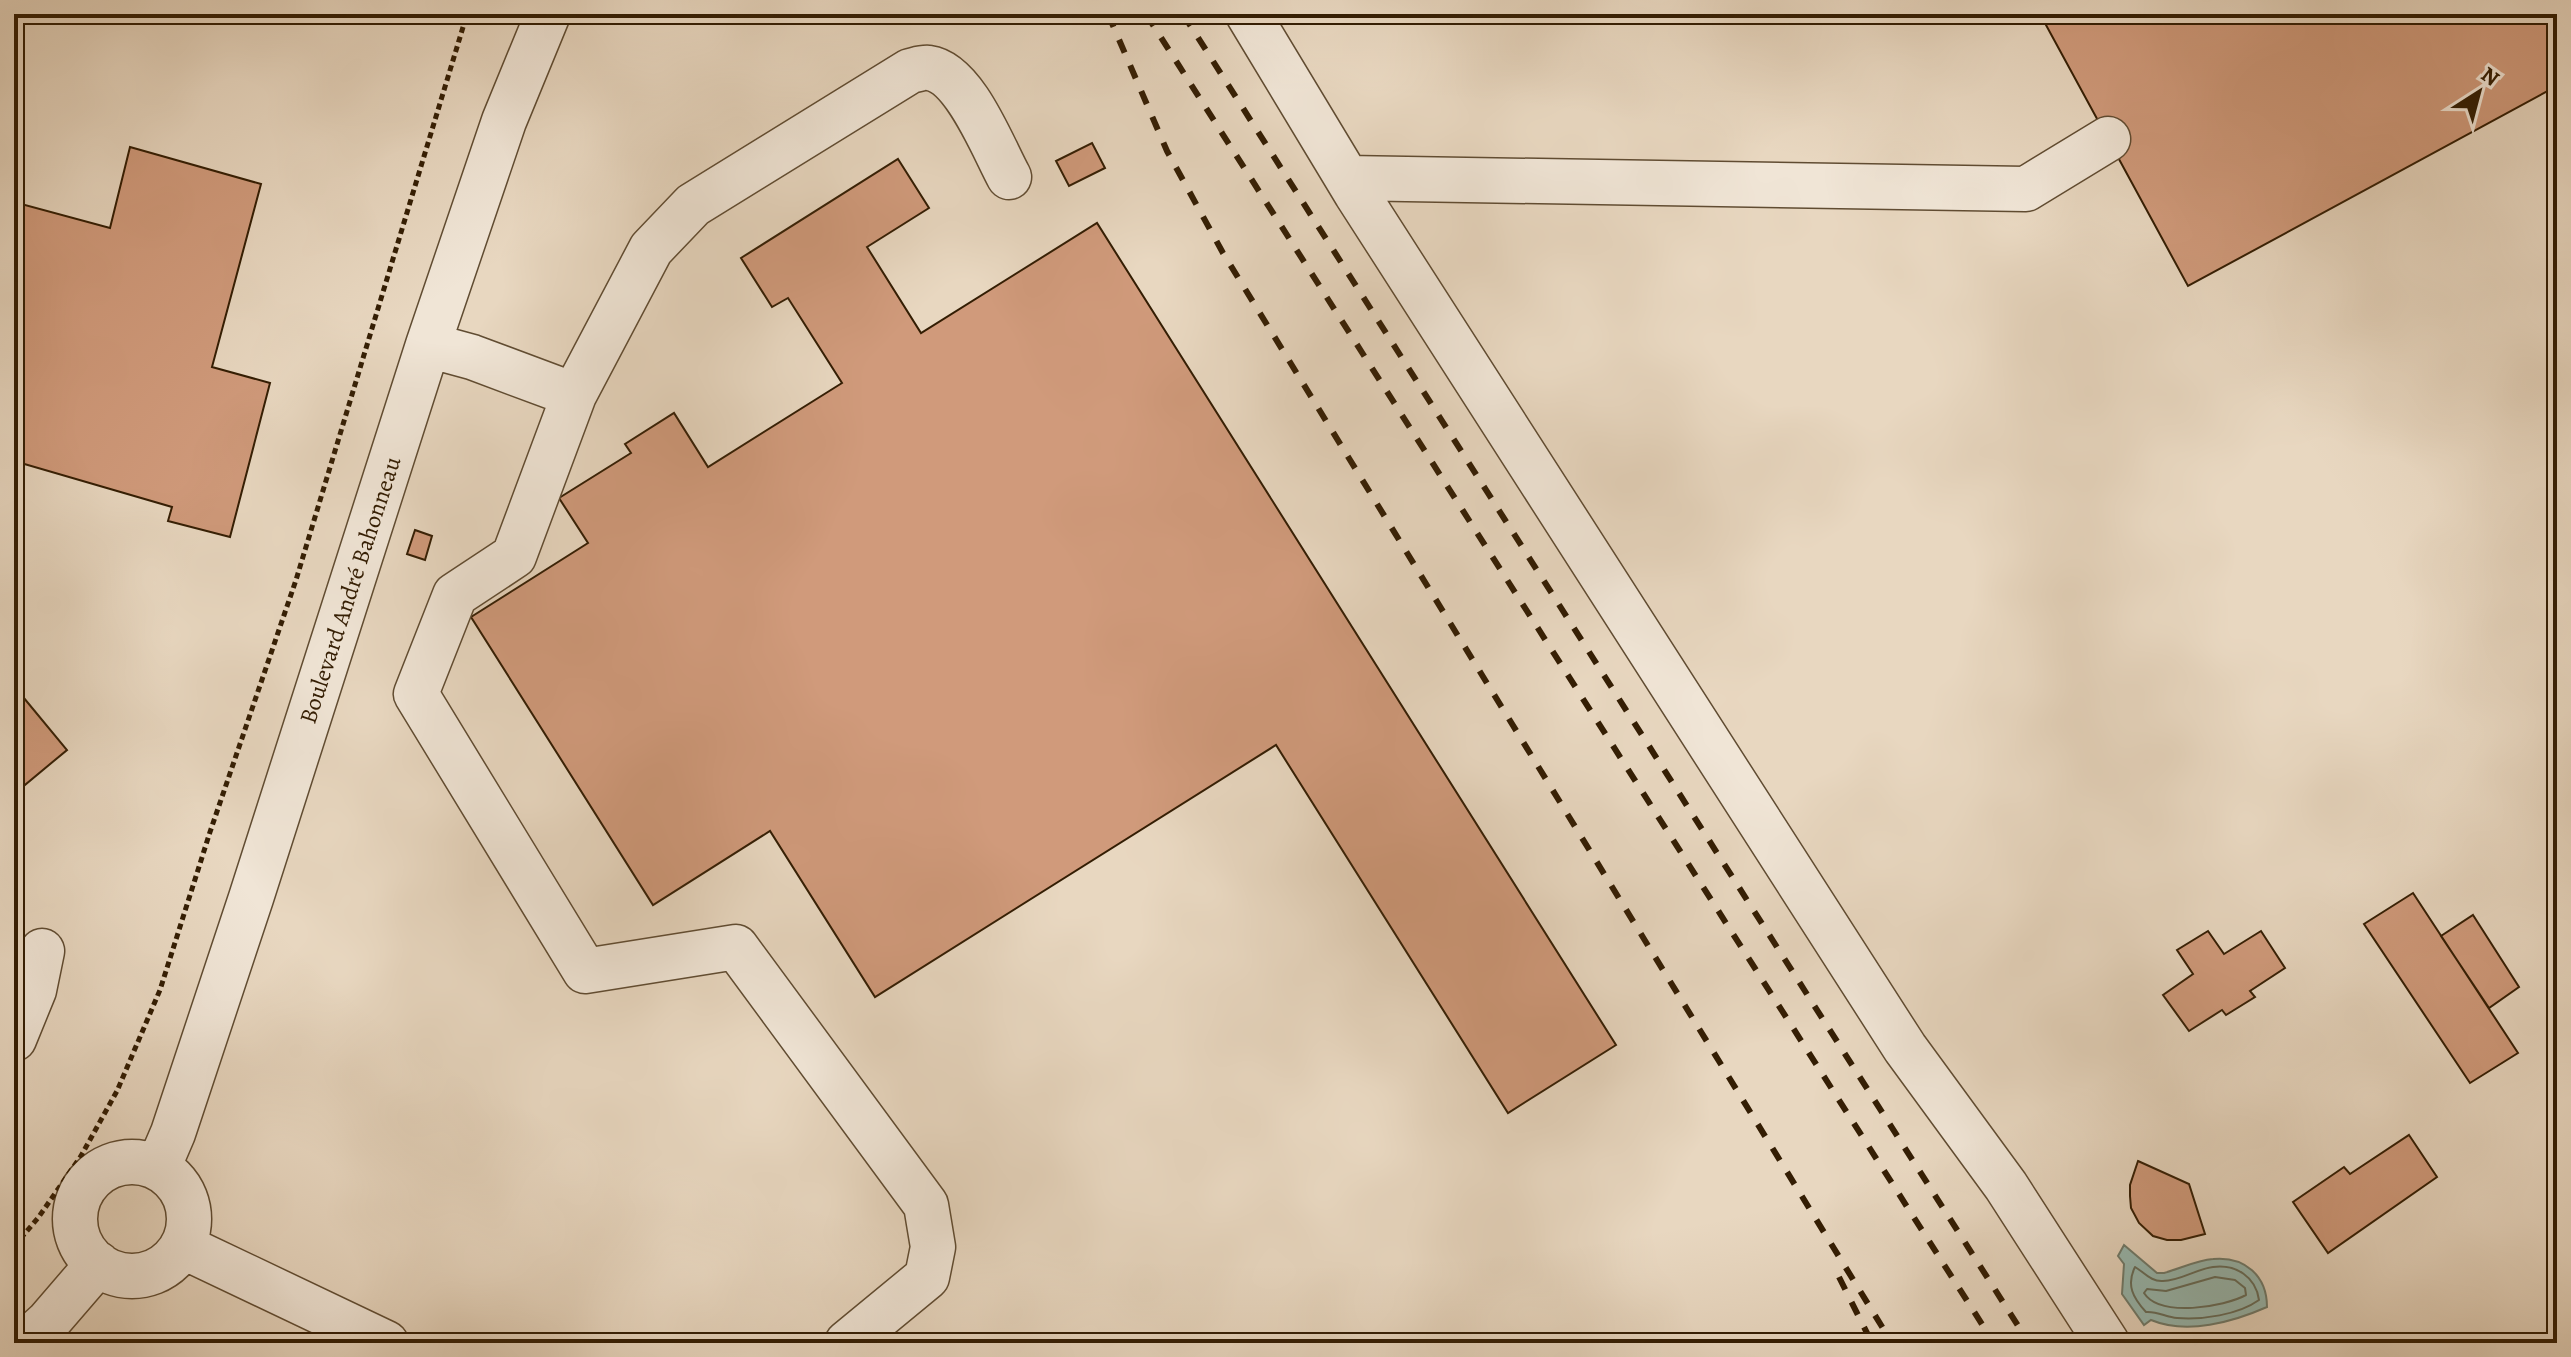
<svg xmlns="http://www.w3.org/2000/svg" width="2571" height="1357" viewBox="0 0 2571 1357" font-family="Alegreya,serif">
	<rect width="100%" height="100%" fill="#e8d7c0"/>
	<filter id="stains"><feTurbulence type="fractalNoise" baseFrequency=".0025" numOctaves="4"/><feColorMatrix values="0 0 0 0 .2 0 0 0 0 .09 0 0 0 0 .02 0 0 0 .5 -.17"/></filter>
	<radialGradient id="worn" r=".72"><stop offset=".6" stop-color="#630" stop-opacity="0"/><stop offset="1" stop-color="#630" stop-opacity=".3"/></radialGradient>
	<path fill="#97bab2" stroke="#6f7b6c" stroke-width="2" d="M2124,1245L2157,1273H2164C2179,1269 2197,1260 2213,1259C2245,1256 2267,1276 2267,1307C2233,1322 2187,1335 2151,1320L2144,1325L2122,1294L2124,1264L2118,1256Z"/>
	<g fill="none" stroke-linecap="round" stroke-linejoin="round">
		<path stroke="#656c5a" stroke-width="2" d="M2135,1267C2144,1272 2151,1282 2163,1281C2180,1281 2196,1269 2213,1267C2236,1264 2256,1277 2259,1300C2238,1315 2202,1320 2177,1318C2166,1317 2157,1311 2146,1312C2133,1298 2126,1285 2135,1267Z
			M2215,1277L2235,1280L2245,1288L2246,1295C2224,1307 2160,1318 2144,1293L2147,1289L2166,1291Z"/>
	</g>
	<path fill="#d09a7b" stroke="#331d03" stroke-width="2" d="M2040,14H2557V86L2188,286Z
		M1092,143L1105,168L1069,186L1056,161Z
		M130,147L261,184L212,367L270,383L230,537L168,521L172,507L14,461V202L110,228Z
		M898,159L929,208L867,247L921,333L1097,223L1616,1045L1508,1113L1276,745L875,997L770,831L653,905L471,617L588,543L559,498L631,453L625,444L674,413L708,467L842,383L788,298L772,307L741,258Z
		M415,530L432,536L425,560L407,554Z
		M14,686L67,750L14,794Z
		M2413,893L2518,1053L2470,1083L2364,924Z
		M2473,915L2519,987L2489,1008L2441,936Z
		M2208,931L2224,954L2261,931L2285,968L2250,991L2255,997L2226,1015L2222,1010L2189,1031L2163,995L2193,974L2177,950Z
		M2409,1135L2437,1177L2328,1253L2293,1202L2344,1167L2350,1174Z
		M2138,1161L2189,1184L2205,1234L2181,1240H2167L2153,1236L2139,1223L2131,1208L2130,1196V1185Z"/>
	<g fill="none" stroke-linecap="round" stroke-linejoin="round">
		<defs>
			<path id="minor" d="M1248,14L1356,193L1905,1048L2006,1186L2107,1343
				M1347,178L2026,189L2108,139
				M428,345L472,357L574,395
				M14,1039L34,990L42,951
				M75 1219a57 57 0 1 1 114 0a57 57 0 1 1-114 0Z
				M158,1168L173,1133L251,898L428,345L504,121L548,14
				M182,1246L386,1343
				M25,1343L48,1322L98,1264
				M847,1343L927,1277L933,1247L926,1205L736,947L585,971L416,694L455,595L514,556L574,395L651,249L693,205L910,71C915,70 923,67 929,68C965,73 993,148 1009,177"/>
		</defs>
		<use href="#minor" stroke="#604c32" stroke-width="47"/>
		<path stroke="#331d03" stroke-width="5" stroke-dasharray="6 4" stroke-linecap="butt" d="M14,1246L38,1218L81,1156L117,1091L160,990L210,832L296,580L467,14"/>
		<use href="#minor" stroke="#f0e5d6" stroke-width="44"/>
		<path stroke="#331d03" stroke-width="6" stroke-dasharray="14 14" stroke-linecap="butt" d="M1108,14L1167,151L1223,253L1892,1343
			M1146,14L1994,1343
			M1183,14L2029,1343
			M1839,1277L1872,1343"/>
	</g>
	<g text-anchor="middle" dominant-baseline="central" stroke-width="7" stroke-linejoin="round" paint-order="stroke">
		<g font-size="24" fill="#331d03" stroke="#f0e5d6">
			<text transform="translate(350 590) rotate(-72)">Boulevard André Bahonneau</text>
		</g>
	</g>
	<rect width="2571" height="1357" fill="none" stroke="#e8d7c0" stroke-width="48"/>
	<rect x="16" y="16" width="2539" height="1325" fill="none" stroke="#331d03" stroke-width="4"/>
	<rect x="24" y="24" width="2523" height="1309" fill="none" stroke="#331d03" stroke-width="2"/>
	<g transform="translate(2479 92) rotate(36)" stroke="#f0e5d6" stroke-width="6" paint-order="stroke">
	<path d="M0-6L14 30L0 20L-14 30Z" fill="#331d03"/>
	<text y="-12" font-size="22" font-weight="bold" text-anchor="middle" fill="#331d03">N</text>
	</g>
	<rect width="100%" height="100%" filter="url(#stains)"/>
	<rect width="100%" height="100%" fill="url(#worn)"/>
</svg>
